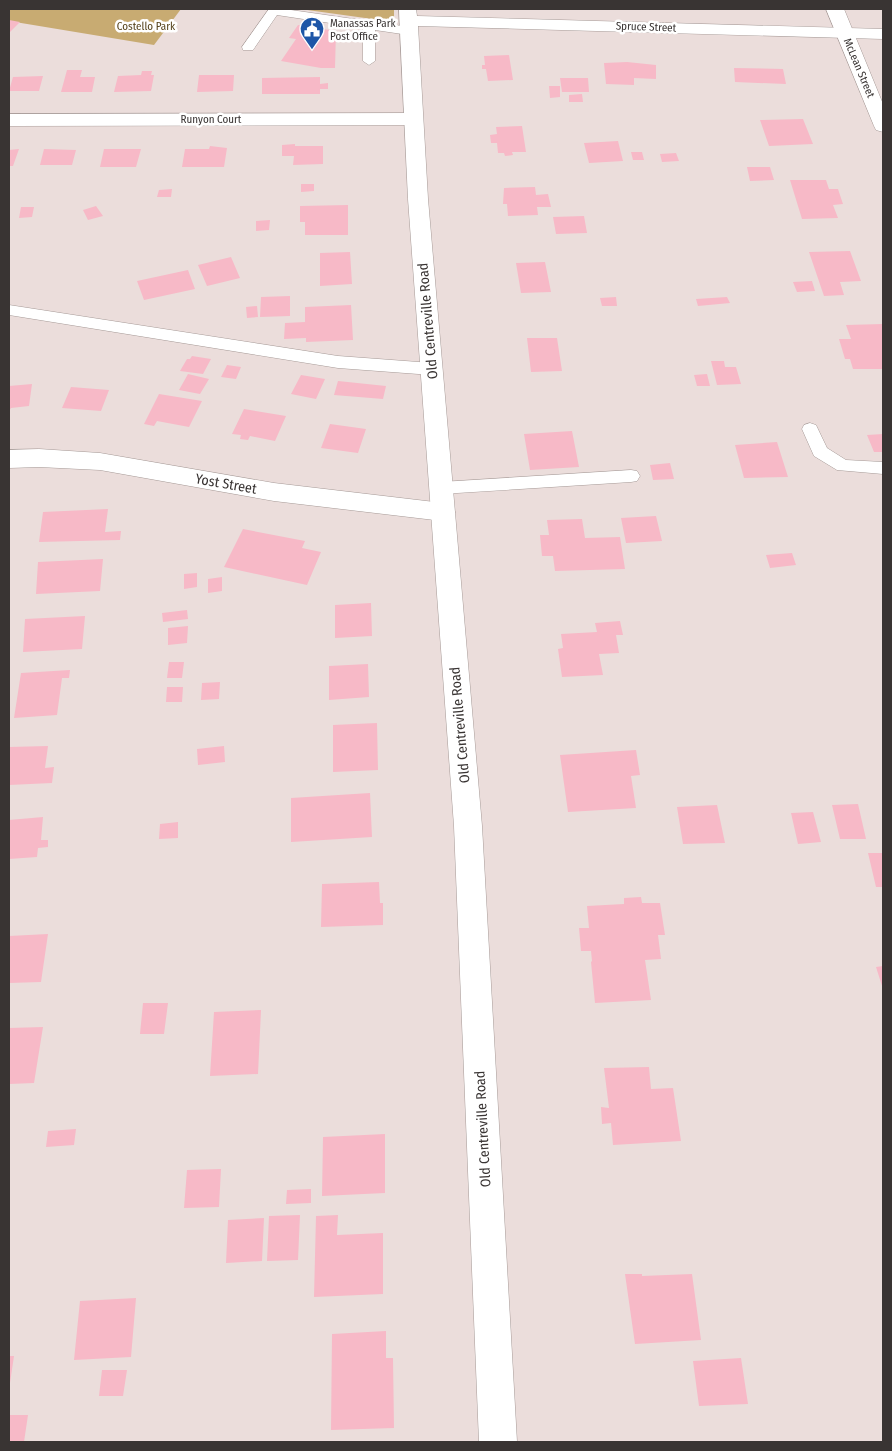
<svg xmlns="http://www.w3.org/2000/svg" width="892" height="1451" viewBox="0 0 892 1451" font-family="'Fira Sans Condensed',sans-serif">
	<rect width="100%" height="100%" fill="#ebdddb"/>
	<path fill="#c8ab72" d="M9,9H181L154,45L9,21Z
		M300,9H394V22Z"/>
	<path fill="#f7b9c7" d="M9,20L20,22L9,33Z
		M298,25L336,31L335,68H321L281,61L296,39L289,38Z
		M509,55L513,80L488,81L486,69H482V65H485L484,56Z
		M627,62L656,65V79L634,78V85L606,84L604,63Z
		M734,68L783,69L786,84L735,82Z
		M67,70H82L80,77H95L92,92H61Z
		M142,71H152L151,75H154L151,91L114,92L118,76L141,75Z
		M199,75H234L233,91L197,92Z
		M43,76L39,91H9L13,77Z
		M320,77V84L328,83V89H320V94H262V78Z
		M560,78H588L589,92H562Z
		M549,86H560V97L550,98Z
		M582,94L583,102H569V95Z
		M803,119L813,144L769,146L760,120Z
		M522,126L526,152H512L513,155L505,156L504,153H498L497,143H491L490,135L497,134L496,127Z
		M618,141L623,161L589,163L584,143Z
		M295,144V146H323V164L293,165L294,156H282V145Z
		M210,146L227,148L224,167H182L185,149H209Z
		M19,149L13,166H9V150Z
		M44,149L76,150L72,165H40Z
		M104,149H141L136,167H100Z
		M631,152H642L644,160H633Z
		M676,153L679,161L662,162L660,154Z
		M747,167H770L774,180L750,181Z
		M790,180H826L829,189H838L843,204L833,205L838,218L802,219Z
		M301,184H314V191L301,192Z
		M535,187L536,195L548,194L551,207H537L538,215L508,216L507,204H503L504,188Z
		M172,189L171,197H157L159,190Z
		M348,205V235H305V222H300V206Z
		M96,206L103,216L88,220L83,210Z
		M21,207H34L32,217L19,218Z
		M584,216L587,233L556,234L553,217Z
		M270,220L269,230L256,231V221Z
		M850,251L861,281L840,282L844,295L824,296L809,252Z
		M350,252L352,284L320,286V253Z
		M231,257L240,278L207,286L198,265Z
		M545,262L551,292L521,293L516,263Z
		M188,270L195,289L144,300L137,281Z
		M812,281L815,291L797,292L793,282Z
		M290,296V316L260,317L261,297Z
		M616,297L617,306H602L600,298Z
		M727,297L730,303L698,306L696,299Z
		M351,305L353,340L306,342V338L284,339L285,323L305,322V307Z
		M257,306L258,317L247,318L246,307Z
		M883,324V369H853L850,359H845L839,339H851L846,325Z
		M527,338H557L562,371L531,372Z
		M192,356L211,359L203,374L180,371L187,359H190Z
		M711,361H724L725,367H736L741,384L717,385Z
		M227,365L241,367L236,379L221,377Z
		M188,374L209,379L200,394L179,390Z
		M707,374L710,386H697L694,375Z
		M301,375L325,379L316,399L291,394Z
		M338,381L386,386L383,399L334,395Z
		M32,384L29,406L11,408L9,411V386Z
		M71,387L109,390L101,411L62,408Z
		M159,394L202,401L189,427L157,421L154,426L144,424Z
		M244,409L286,416L275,441L250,436L248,440L240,439L241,435L232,434Z
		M330,424L366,429L358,453L321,448Z
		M572,431L579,467L530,470L524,434Z
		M883,434V452H874L867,435Z
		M777,442L788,477L744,478L735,445Z
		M670,463L674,479L653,480L650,465Z
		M108,509L105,532L121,531L120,540L39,542L43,512Z
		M656,516L662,541L626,543L621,518Z
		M582,519L585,538L620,537L625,569L555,571L553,556H542L540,535H549L547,520Z
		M243,529L305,541L302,548L321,552L307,585L224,567Z
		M792,553L796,565L770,568L766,555Z
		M103,559L100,591L36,594L38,562Z
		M197,573V587L184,589V574Z
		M222,577V591L208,593V579Z
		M371,603L372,636L335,638V605Z
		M187,610L188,619L163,622L162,613Z
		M85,616L82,649L23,652L25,619Z
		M620,621L623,635H616L619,653L599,654L603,675L562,677L558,649L563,648L561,634L597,632L595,623Z
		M188,626L187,643L168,645V628Z
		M169,662H184L182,678H167Z
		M368,664L369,697L329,700V666Z
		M70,670L69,678H62L57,715L14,718L21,673Z
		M220,682L219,699L201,700L202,683Z
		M167,687H183L182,702H166Z
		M377,723L378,770L333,772V725Z
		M48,746L45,768L54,767L52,783L9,785V747Z
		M224,746L225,762L198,765L197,749Z
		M636,750L640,775L631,776L636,808L568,812L560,755Z
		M370,793L372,837L291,842V798Z
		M858,804L866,839H840L832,805Z
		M717,805L725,843L683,844L677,807Z
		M813,812L821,842L798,844L791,813Z
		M43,817L41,840H48V847L38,848L37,857L9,859V820Z
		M178,822V838L159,839L160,824Z
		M868,853H883V887H876Z
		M379,882L380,903H383V925L321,927L322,884Z
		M641,897L642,903H660L665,935H658L661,959L645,960L651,1000L595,1003L591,962L592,961L591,951H581L579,928H589L587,906L624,904V898Z
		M48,934L41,982L9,983V936Z
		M883,966V989L876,967Z
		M143,1003H168L164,1034H140Z
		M261,1010L258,1074L210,1076L214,1012Z
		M43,1027L34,1083L9,1084V1028Z
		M649,1067L651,1089L673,1088L681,1141L613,1145L611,1123L602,1124L601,1107L609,1108L604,1068Z
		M76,1129L74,1145L46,1147L48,1131Z
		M385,1134V1193L322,1196L323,1137Z
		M221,1169L219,1207L184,1208L187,1170Z
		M311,1189V1203L286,1204L287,1190Z
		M300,1215L298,1260L267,1261L269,1216Z
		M338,1215L337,1235L383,1233V1294L314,1297L316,1216Z
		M264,1218L262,1261L226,1263L228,1220Z
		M625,1274H642V1276L692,1274L701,1340L635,1344Z
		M136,1298L131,1357L74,1360L80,1301Z
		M386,1331V1358H393L394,1428L331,1430L332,1334Z
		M9,1356H14L10,1383L9,1382Z
		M741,1358L748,1404L699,1406L693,1361Z
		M102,1370H127L123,1396H99Z
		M9,1415H28L24,1442H9Z"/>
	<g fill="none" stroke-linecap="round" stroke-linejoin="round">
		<defs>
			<path id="lane" d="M269,9H284L409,27L415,31L409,35L375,30V61L369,65L363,61V28L277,15L253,50H243L242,47Z
				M9,305L338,356L432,363L438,365L440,369L438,373L432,375L338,368L9,315Z
				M810,423L816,425L827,448L846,460L883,462V474L837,470L814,456L802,429L804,425Z
				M631,470L637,471L640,476L637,481L631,482L441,494L435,493L432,488L435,483L441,482Z"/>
			<path id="street" d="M826,9H844L883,104V132L876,130L874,126Z
				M413,113L420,115L422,119L420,123L413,125L9,126V114Z
				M39,449L100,453L274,483L443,503L452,506L455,512L452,518L443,521L274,501L100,470L39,467L9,468V450Z"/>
			<path id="secondary" d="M399,9H416L417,16L883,29V39L418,26L428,199L482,826L517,1442H479L454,826L408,199Z"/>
		</defs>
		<use href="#lane" stroke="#a69a97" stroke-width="1"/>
		<use href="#street" stroke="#a69a97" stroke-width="1"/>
		<use href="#secondary" stroke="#a69a97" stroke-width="1"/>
		<use href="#lane" fill="#fff" fill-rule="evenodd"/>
		<use href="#street" fill="#fff" fill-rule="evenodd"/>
		<use href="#secondary" fill="#fff" fill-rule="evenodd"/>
	</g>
	<defs>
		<symbol id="civic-pin" viewBox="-11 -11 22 30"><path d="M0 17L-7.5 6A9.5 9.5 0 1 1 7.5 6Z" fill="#1e56a7" stroke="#fff"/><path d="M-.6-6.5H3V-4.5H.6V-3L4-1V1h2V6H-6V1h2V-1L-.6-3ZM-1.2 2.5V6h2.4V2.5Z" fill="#fff"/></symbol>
	</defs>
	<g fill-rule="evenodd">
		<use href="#civic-pin" x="298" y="15" width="28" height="38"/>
	</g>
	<g text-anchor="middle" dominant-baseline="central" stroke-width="5" stroke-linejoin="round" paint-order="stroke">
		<g font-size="11" fill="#393433" stroke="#fff" text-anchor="start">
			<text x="330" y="23">Manassas Park<tspan x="330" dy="13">Post Office</tspan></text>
		</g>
		<g font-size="11" fill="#55421b" stroke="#fff">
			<text x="146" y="26">Costello Park</text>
		</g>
		<g font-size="11" fill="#393433" stroke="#fff">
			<text transform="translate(646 27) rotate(2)">Spruce Street</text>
			<text transform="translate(859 68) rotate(67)">McLean Street</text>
			<text x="211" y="119">Runyon Court</text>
		</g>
		<g font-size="14" fill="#393433" stroke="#fff">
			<text transform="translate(428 321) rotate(-95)">Old Centreville Road</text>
			<text transform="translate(226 484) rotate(10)">Yost Street</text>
			<text transform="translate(460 725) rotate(-95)">Old Centreville Road</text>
			<text transform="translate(483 1129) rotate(-93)">Old Centreville Road</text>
		</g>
	</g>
	<rect width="892" height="1451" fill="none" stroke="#393433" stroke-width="20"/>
</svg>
